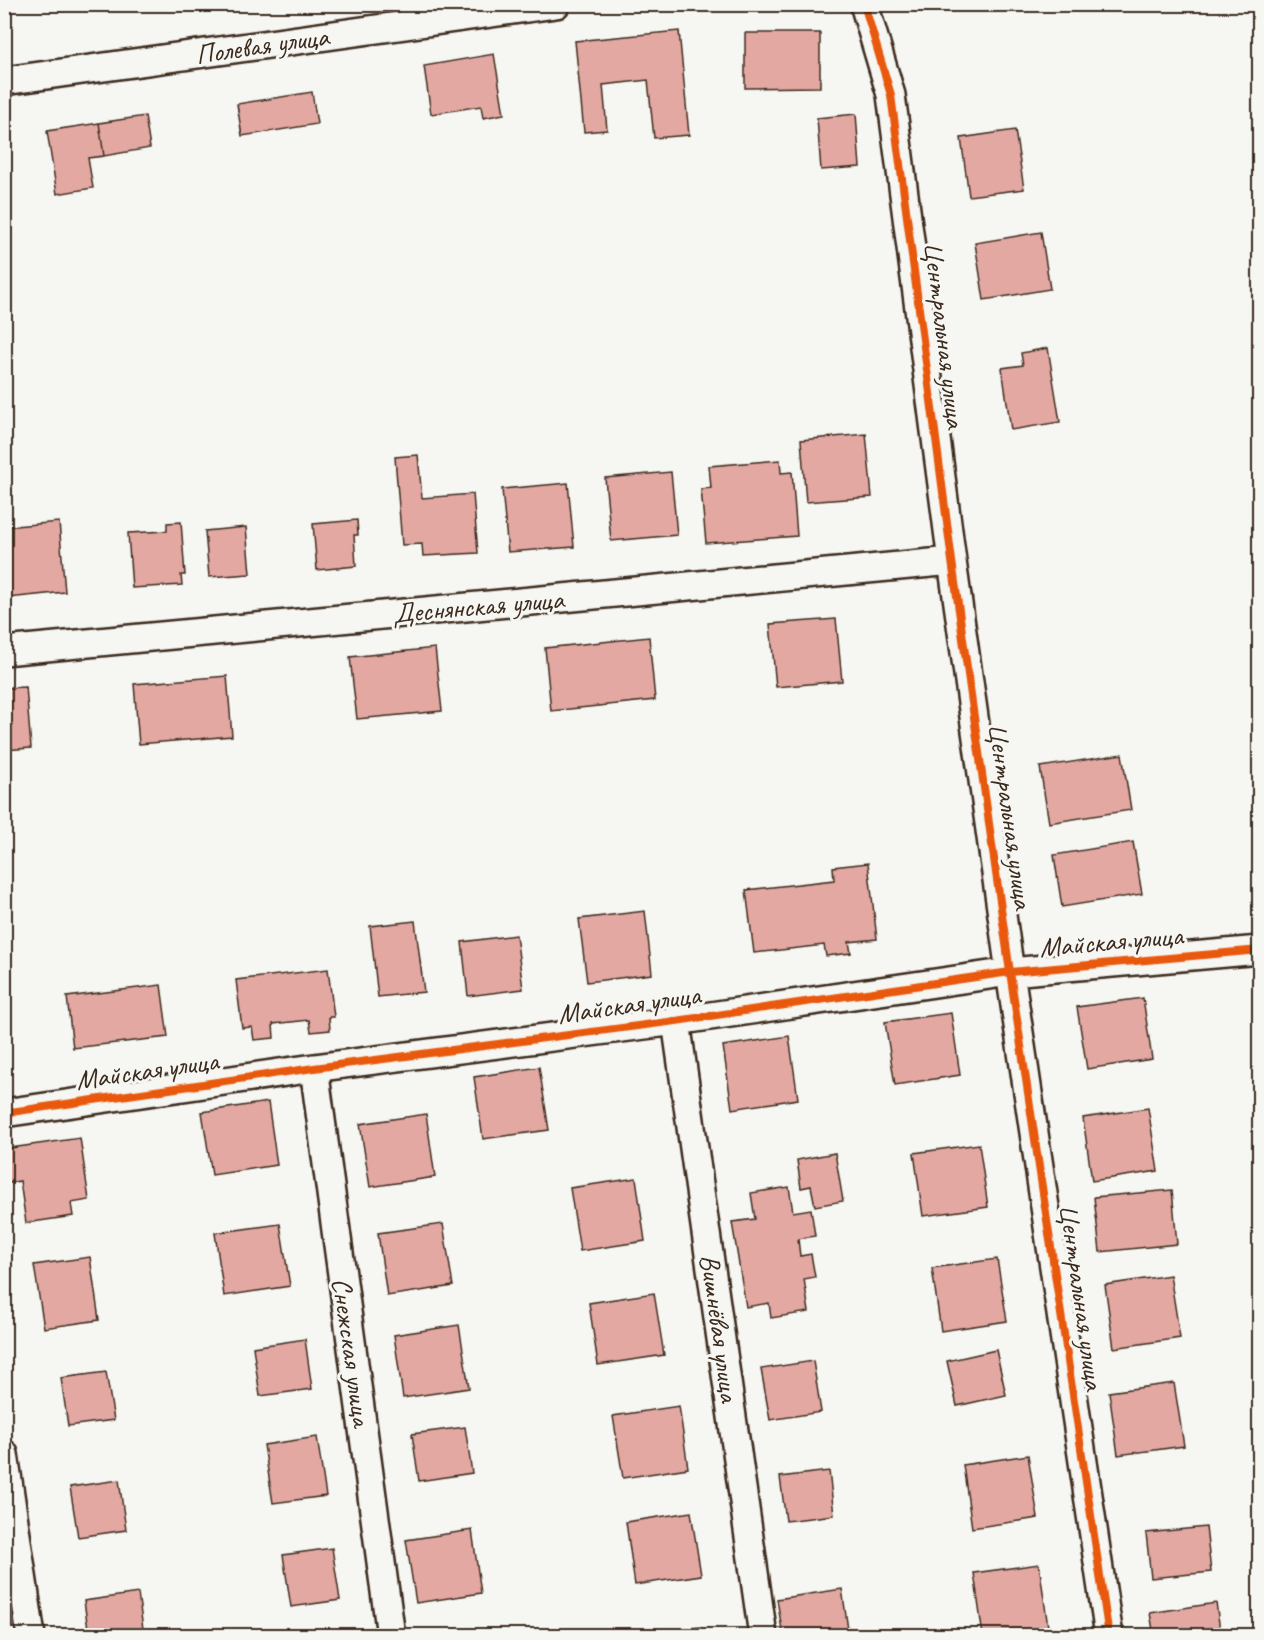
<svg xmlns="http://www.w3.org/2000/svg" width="1264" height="1640" viewBox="0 0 1264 1640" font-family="Caveat,sans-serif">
	<rect width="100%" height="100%" fill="#f6f6f2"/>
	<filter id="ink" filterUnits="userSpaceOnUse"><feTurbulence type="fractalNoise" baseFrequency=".0167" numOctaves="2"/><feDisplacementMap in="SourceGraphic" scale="12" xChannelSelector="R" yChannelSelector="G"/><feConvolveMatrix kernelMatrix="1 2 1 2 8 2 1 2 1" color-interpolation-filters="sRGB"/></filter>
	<g filter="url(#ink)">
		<path fill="#e3a8a2" stroke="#3b2a1e" stroke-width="1.5" d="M61,4H106L61,11Z
			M679,31L689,135L654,138L648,80L603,85L607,130L584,132L575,41Z
			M745,33H820V87L745,88Z
			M494,54L504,114L483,118L481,106L431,114L424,66Z
			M312,92L317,124L242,136L237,104Z
			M856,114L860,167L821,170L817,118Z
			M145,116L150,148L104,156L99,123Z
			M99,123L104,156L88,158L93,188L57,194L47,131Z
			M1015,130L1024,189L969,196L961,138Z
			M1041,232L1050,289L984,300L975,243Z
			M1048,348L1060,422L1011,430L1002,368L1023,365L1021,353Z
			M866,434L872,497L806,502L801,440Z
			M418,455L422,498L473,494L478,553L423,556L422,544L402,545L395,457Z
			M780,460L781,473L792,472L797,536L706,543L701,489L711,488L709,466Z
			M671,472L677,535L611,541L605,478Z
			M568,483L574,547L508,552L502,489Z
			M357,520L358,535H354L356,566L317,570L313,524Z
			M59,522L65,592L8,598L6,581H4V527Z
			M181,522L185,575H181L182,585L132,588L128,533L167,531V523Z
			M246,527L250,574L209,577L205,531Z
			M836,619L842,681L776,687L770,624Z
			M649,637L655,700L551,711L545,648Z
			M435,648L442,711L357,719L350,657Z
			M227,676L232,736L139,744L134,684Z
			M26,687L31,748L4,750V688Z
			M1122,754L1131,810L1049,823L1040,767Z
			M1133,842L1142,894L1062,907L1054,855Z
			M868,863L877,939L849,942L851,953L826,956L824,945L754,953L746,890L834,880L833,867Z
			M645,911L652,974L587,982L579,919Z
			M415,921L424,992L378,997L370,926Z
			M516,935L523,989L468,996L462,942Z
			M328,969L334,1017H329L330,1030L311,1032L309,1020L273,1024L274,1038L254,1040L252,1027L242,1028L236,980Z
			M161,985L168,1037L73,1048L67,997Z
			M1143,998L1152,1059L1087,1069L1077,1007Z
			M951,1013L960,1075L895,1085L885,1022Z
			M789,1036L798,1099L732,1109L723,1046Z
			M539,1067L549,1130L483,1139L474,1077Z
			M268,1102L277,1165L212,1175L202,1112Z
			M1148,1108L1158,1171L1092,1181L1083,1118Z
			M426,1114L435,1177L370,1187L360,1124Z
			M80,1138L89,1200L71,1203L73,1216L26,1223L20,1181L4,1184V1149Z
			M979,1144L988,1207L923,1216L914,1153Z
			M835,1153L843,1201L815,1206L811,1186L801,1188L797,1160Z
			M636,1178L645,1241L580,1251L570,1188Z
			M789,1187L793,1212L811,1209L815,1236L798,1239L800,1256L811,1254L815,1277L804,1279L809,1312L771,1318L769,1303L746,1307L732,1222L755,1219L751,1193Z
			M1172,1190L1177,1244L1100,1252L1094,1197Z
			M280,1224L290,1286L224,1296L215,1233Z
			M443,1224L453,1286L387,1296L378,1233Z
			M90,1257L99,1320L44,1328L34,1265Z
			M997,1259L1007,1321L941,1331L932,1268Z
			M1170,1275L1180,1338L1114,1348L1105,1285Z
			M654,1293L664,1355L598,1365L589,1303Z
			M459,1325L469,1388L403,1398L394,1335Z
			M305,1339L312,1389L260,1396L253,1347Z
			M996,1350L1006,1395L957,1406L947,1361Z
			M813,1361L821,1412L770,1420L761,1369Z
			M106,1372L114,1420L68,1426L61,1378Z
			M1174,1383L1184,1446L1118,1455L1109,1392Z
			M679,1406L688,1468L623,1478L613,1416Z
			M465,1427L472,1473L419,1481L412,1434Z
			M317,1437L326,1496L273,1503L264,1445Z
			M1028,1455L1038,1518L972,1528L963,1465Z
			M829,1471L834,1515L786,1521L780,1477Z
			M119,1480L126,1530L78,1537L70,1487Z
			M691,1512L701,1575L635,1585L626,1522Z
			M1206,1527L1211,1572L1151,1578L1146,1533Z
			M472,1530L481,1593L416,1603L406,1540Z
			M332,1548L340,1600L291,1607L283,1555Z
			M1039,1564L1048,1627L983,1636L974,1573Z
			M842,1589L849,1636H783L777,1599Z
			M138,1593L144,1636H89L84,1601Z
			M1216,1603L1221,1636H1154L1150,1613Z
			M701,1627V1636H658V1631Z"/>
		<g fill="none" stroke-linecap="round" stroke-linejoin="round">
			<defs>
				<path id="minor" d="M864,4L891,95L952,561L1010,972L1109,1636
					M4,81L556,4
					M4,651L952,561
					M676,1021L763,1636
					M314,1068L391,1636
					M4,1113L314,1068L676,1021L1010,972L1260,950
					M4,1454L31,1636"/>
			</defs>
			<use href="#minor" stroke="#3b2a1e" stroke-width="32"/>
			<use href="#minor" stroke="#f6f6f2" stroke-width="27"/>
			<defs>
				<path id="cycleway" d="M864,4L891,95L952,561L1010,972L1109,1636
					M4,1113L314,1068L676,1021L1010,972L1260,950"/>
			</defs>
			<use href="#cycleway" stroke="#f6f6f2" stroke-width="11"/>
			<use href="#cycleway" stroke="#e8590c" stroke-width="8"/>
		</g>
	</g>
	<g text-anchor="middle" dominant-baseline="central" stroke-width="6" stroke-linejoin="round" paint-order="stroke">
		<g font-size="28" fill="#3b2a1e" stroke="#f6f6f2">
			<text transform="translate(262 45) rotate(-8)">Полевая улица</text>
			<text transform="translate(945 335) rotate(83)">Центральная улица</text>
			<text transform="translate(478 606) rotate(-5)">Деснянская улица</text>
			<text transform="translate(1011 816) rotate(82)">Центральная улица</text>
			<text transform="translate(1111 941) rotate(-5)">Майская улица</text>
			<text transform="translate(629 1004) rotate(-8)">Майская улица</text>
			<text transform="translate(147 1070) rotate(-8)">Майская улица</text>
			<text transform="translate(1082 1297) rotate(82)">Центральная улица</text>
			<text transform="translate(720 1328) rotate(82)">Вишнёвая улица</text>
			<text transform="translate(352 1352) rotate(82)">Снежская улица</text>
		</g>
	</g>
	<rect width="1264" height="1640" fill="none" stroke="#f6f6f2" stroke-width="24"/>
	<rect x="12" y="12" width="1240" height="1616" fill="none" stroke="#3b2a1e" stroke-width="2" filter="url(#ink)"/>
</svg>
